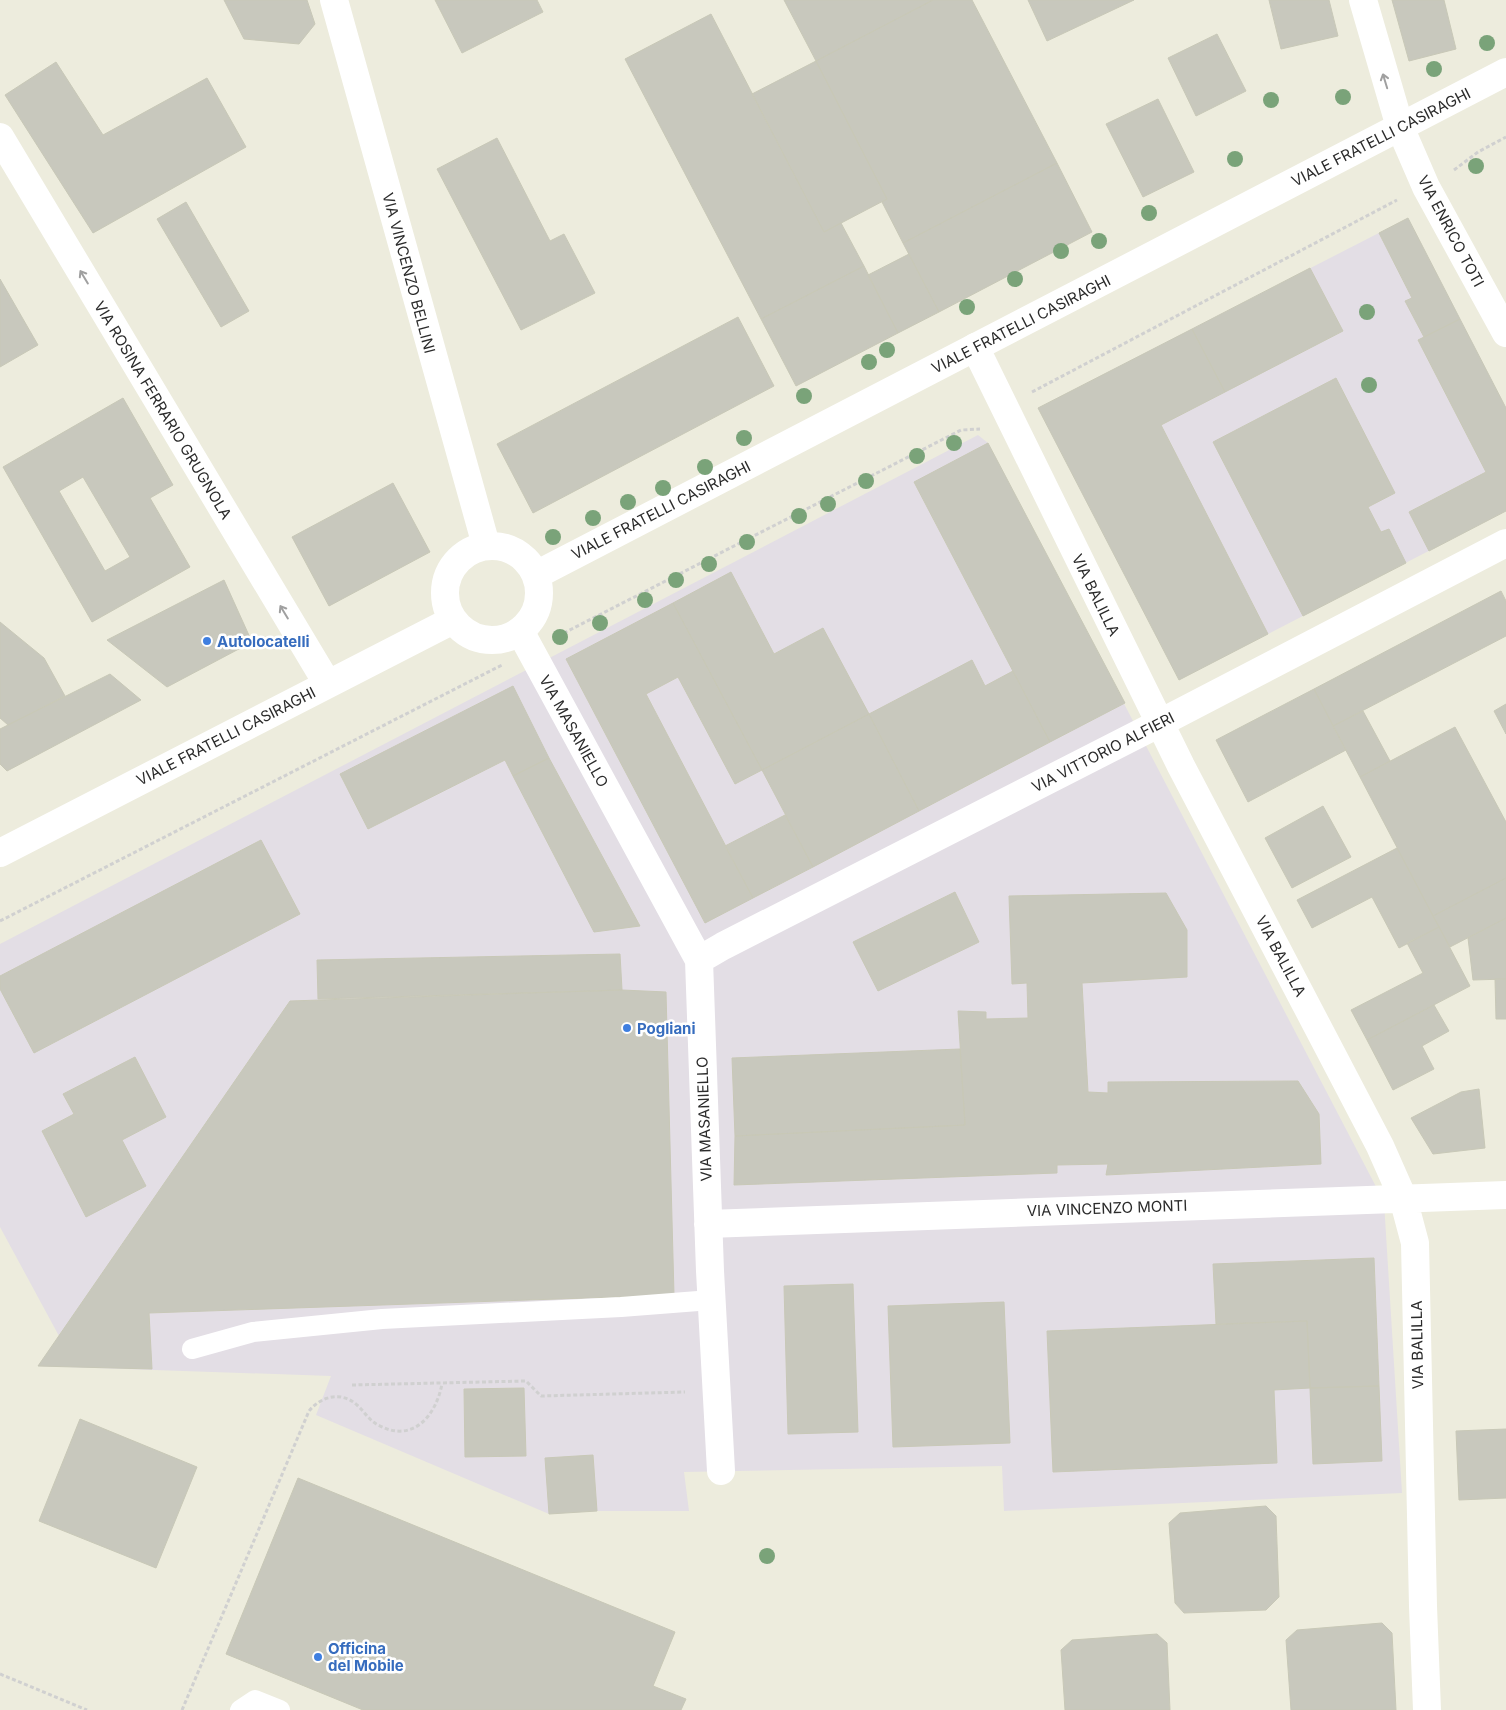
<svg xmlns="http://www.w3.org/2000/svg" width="1506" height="1710" viewBox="0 0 1506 1710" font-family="Inter,sans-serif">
	<rect width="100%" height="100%" fill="#edecdd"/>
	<path fill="#e3dee5" d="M1408,218L1506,408V511L1179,680L1038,408Z
		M978,435L988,443L1384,1202L1402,1493L1004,1511L1002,1466L684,1472L689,1511H597L549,1514L316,1415L331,1376L38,1366L59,1336L0,1227V944Z"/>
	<path fill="#c8c8bd" stroke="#c8c8b7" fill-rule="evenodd" d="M224,0H307L315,24L299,44L244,39Z
		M435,0H537L543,12L462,53Z
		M784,0H933L816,61Z
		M933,0H972L1057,163L903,243L882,202L887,199L816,61Z
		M1028,0H1134L1047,41Z
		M1269,0H1329L1338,36L1281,49Z
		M1392,0H1444L1456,49L1409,61Z
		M711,14L824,232L841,223L864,266L761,319L625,59Z
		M1217,34L1246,91L1196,116L1168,58Z
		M816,61L887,199L824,232L752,94Z
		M56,62L103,135L207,78L246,147L93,233L5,95Z
		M1158,99L1194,172L1143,197L1106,124Z
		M497,138L550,241L564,234L595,293L521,330L437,169Z
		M1057,163L1092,232L939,312L903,243Z
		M186,202L249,311L221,327L157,219Z
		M1408,218L1460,319L1424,337L1405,301L1412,298L1379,233Z
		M909,254L939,312L898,333L868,275Z
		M864,266L898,333L796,386L761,319Z
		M1310,268L1343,331L1225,392L1192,329Z
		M0,279L38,345L0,367Z
		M738,317L774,386L533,513L497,444Z
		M1460,319L1506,408V511L1429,551L1409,512L1486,472L1418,340Z
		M1192,329L1225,392L1161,425L1268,634L1179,680L1038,408Z
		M1336,378L1395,493L1368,507L1381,532L1389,529L1406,563L1303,616L1213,442Z
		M123,398L173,485L150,498L190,567L92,622L3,467ZM83,477L130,557L105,571L59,491Z
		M988,443L1125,703L1050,742L914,482Z
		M393,483L430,552L329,606L292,537Z
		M731,572L774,654L823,628L869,714L762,770L673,603Z
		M224,580L252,642L167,687L107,640Z
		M1501,591L1506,601V636L1333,726L1314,689Z
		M673,603L762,770L735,784L678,677L646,694L753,898L705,923L566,659Z
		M0,622L44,658L65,696L8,725L0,718Z
		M972,660L985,686L1013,671L1050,742L919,811L869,714Z
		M110,674L141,700L7,771L0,764V729Z
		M513,686L549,758L513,776L505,760L368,829L340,774Z
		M1314,689L1346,750L1248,802L1216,740Z
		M1506,704V734L1494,711Z
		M1363,711L1390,761L1360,777L1333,726Z
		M869,714L919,811L813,867L762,770Z
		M1455,727L1506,822V878L1433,916L1360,777Z
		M549,758L640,926L594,932L513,776Z
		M1323,806L1351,857L1292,888L1265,838Z
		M785,815L813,867L753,898L725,846Z
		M261,840L300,914L34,1053L0,989V976Z
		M1397,848L1439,927L1399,948L1372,897L1312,928L1297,900Z
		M1506,878V918L1450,947L1433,916Z
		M955,892L979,942L878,991L853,942Z
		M1166,893L1187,930V977L1082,983L1088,1092L1108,1093V1082L1298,1081L1319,1114L1321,1164L1106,1175L1108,1164L1057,1165V1173L734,1185L735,1136L965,1125L958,1011L986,1012V1019L1028,1018L1027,983L1012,984L1009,896Z
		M1506,918V979L1473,980L1468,938Z
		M1439,927L1470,986L1367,1040L1351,1010L1423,973L1407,943Z
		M620,954L622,990L318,999L317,960Z
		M1495,979H1506V1019H1496Z
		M622,990L666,992L674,1295L149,1313L152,1369L38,1366L290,1001Z
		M1434,1005L1449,1031L1422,1046L1434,1069L1393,1090L1367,1040Z
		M960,1049L965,1125L735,1136L732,1058Z
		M135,1057L166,1117L122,1140L146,1186L86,1217L42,1131L74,1114L63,1094Z
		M1479,1089L1485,1148L1433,1154L1411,1118L1461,1092Z
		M1374,1258L1379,1386L1310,1388L1307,1321L1216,1324L1213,1264Z
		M853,1284L858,1432L788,1434L784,1286Z
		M1004,1302L1010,1443L893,1447L888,1306Z
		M1307,1321L1310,1388L1274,1390L1277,1463L1053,1472L1047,1331Z
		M1379,1386L1382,1461L1313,1464L1310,1388Z
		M524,1388L526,1456L465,1457L464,1389Z
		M80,1419L197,1467L156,1568L39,1521Z
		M1506,1429V1498L1459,1500L1456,1431Z
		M593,1455L597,1511L549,1514L545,1458Z
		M298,1478L675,1632L653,1686L686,1699L681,1710H363L226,1654Z
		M1266,1506L1276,1516L1279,1597L1266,1610L1184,1613L1175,1603L1169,1523L1180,1513Z
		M1382,1623L1392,1633L1396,1710H1291L1286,1640L1297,1630Z
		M1157,1634L1167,1643L1170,1710H1065L1061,1650L1072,1640Z"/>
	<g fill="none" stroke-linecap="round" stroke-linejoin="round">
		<path stroke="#d0d0d0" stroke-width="3" stroke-dasharray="4 2.5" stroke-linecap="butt" d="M1454,170L1478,152L1506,137
			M1032,392L1397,200
			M558,636L961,430L980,429
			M0,921L502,665
			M352,1385L526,1381L541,1396L685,1392
			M0,1674L87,1710
			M182,1710L309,1411C321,1396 342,1391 357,1405C365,1412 369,1421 380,1426C414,1443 436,1415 442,1384"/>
		<path stroke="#fff" stroke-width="20" d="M192,1349L253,1332L382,1319L621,1307L711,1300
			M240,1710L255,1700L280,1710"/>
		<path stroke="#fff" stroke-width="28" d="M334,0L486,545
			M1363,0L1400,127L1426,187L1506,333
			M0,137L327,683
			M975,347L1181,766L1380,1146L1403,1198L1415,1243L1423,1606L1427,1710
			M520,631L699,960L710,1271L721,1471
			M699,960L723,946L1160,723L1506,543
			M708,1224L1506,1195"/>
		<path stroke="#fff" stroke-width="28" d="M445 593a47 47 0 1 1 94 0a47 47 0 1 1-94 0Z
			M536,575L1506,72
			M0,853L453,620"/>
	</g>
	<g fill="#7aa379">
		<circle cx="1487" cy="43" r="8"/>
		<circle cx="1434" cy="69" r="8"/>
		<circle cx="1343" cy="97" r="8"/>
		<circle cx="1271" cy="100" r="8"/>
		<circle cx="1235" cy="159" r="8"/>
		<circle cx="1476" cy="166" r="8"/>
		<circle cx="1149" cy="213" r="8"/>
		<circle cx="1099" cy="241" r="8"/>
		<circle cx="1061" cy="251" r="8"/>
		<circle cx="1015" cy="279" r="8"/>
		<circle cx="967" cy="307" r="8"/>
		<circle cx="1367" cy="312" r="8"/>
		<circle cx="887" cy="350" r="8"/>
		<circle cx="869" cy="362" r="8"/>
		<circle cx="1369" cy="385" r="8"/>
		<circle cx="804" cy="396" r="8"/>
		<circle cx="744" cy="438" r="8"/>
		<circle cx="954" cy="443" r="8"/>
		<circle cx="917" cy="456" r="8"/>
		<circle cx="705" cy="467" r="8"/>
		<circle cx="866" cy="481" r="8"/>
		<circle cx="663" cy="488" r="8"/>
		<circle cx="628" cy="502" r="8"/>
		<circle cx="828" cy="504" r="8"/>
		<circle cx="799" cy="516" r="8"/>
		<circle cx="593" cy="518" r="8"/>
		<circle cx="553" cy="537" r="8"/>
		<circle cx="747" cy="542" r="8"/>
		<circle cx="709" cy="564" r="8"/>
		<circle cx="676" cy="580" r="8"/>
		<circle cx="645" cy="600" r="8"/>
		<circle cx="600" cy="623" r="8"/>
		<circle cx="560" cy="637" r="8"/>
		<circle cx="767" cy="1556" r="8"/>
	</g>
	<defs><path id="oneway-shaft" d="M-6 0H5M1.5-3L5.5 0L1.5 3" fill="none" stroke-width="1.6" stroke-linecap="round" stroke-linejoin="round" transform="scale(1.25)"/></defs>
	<g stroke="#a0a0a0">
		<use href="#oneway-shaft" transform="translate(1385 81) rotate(-107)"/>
		<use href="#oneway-shaft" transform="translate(84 277) rotate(-121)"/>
		<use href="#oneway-shaft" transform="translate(284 612) rotate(-121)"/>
	</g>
	<g fill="#3f7fe0" stroke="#fff" stroke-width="2">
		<circle cx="207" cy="641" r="5"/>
		<circle cx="627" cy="1028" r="5"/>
		<circle cx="318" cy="1657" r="5"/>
	</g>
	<g text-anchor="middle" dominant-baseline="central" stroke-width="5" stroke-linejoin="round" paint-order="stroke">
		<g font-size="15" fill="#2b2b2b" stroke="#fff">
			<text transform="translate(1381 137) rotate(-27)">VIALE FRATELLI CASIRAGHI</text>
			<text transform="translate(1451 231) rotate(62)">VIA ENRICO TOTI</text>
			<text transform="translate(409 273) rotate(75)">VIA VINCENZO BELLINI</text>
			<text transform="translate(1021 324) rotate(-27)">VIALE FRATELLI CASIRAGHI</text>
			<text transform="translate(163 410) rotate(59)">VIA ROSINA FERRARIO GRUGNOLA</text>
			<text transform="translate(661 510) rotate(-27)">VIALE FRATELLI CASIRAGHI</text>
			<text transform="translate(1096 595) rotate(64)">VIA BALILLA</text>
			<text transform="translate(574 731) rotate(61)">VIA MASANIELLO</text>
			<text transform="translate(226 736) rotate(-27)">VIALE FRATELLI CASIRAGHI</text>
			<text transform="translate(1103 752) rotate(-27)">VIA VITTORIO ALFIERI</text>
			<text transform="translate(1281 956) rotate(62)">VIA BALILLA</text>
			<text transform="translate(704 1119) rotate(-92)">VIA MASANIELLO</text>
			<text transform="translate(1107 1208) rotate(-2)">VIA VINCENZO MONTI</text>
			<text transform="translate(1417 1345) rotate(-91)">VIA BALILLA</text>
		</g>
		<g font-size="15" font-weight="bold" fill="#366cbe" stroke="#fff" text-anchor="start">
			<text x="217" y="641">Autolocatelli</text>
			<text x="637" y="1028">Pogliani</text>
			<text x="328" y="1648">Officina<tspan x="328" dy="17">del Mobile</tspan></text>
		</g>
	</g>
</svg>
